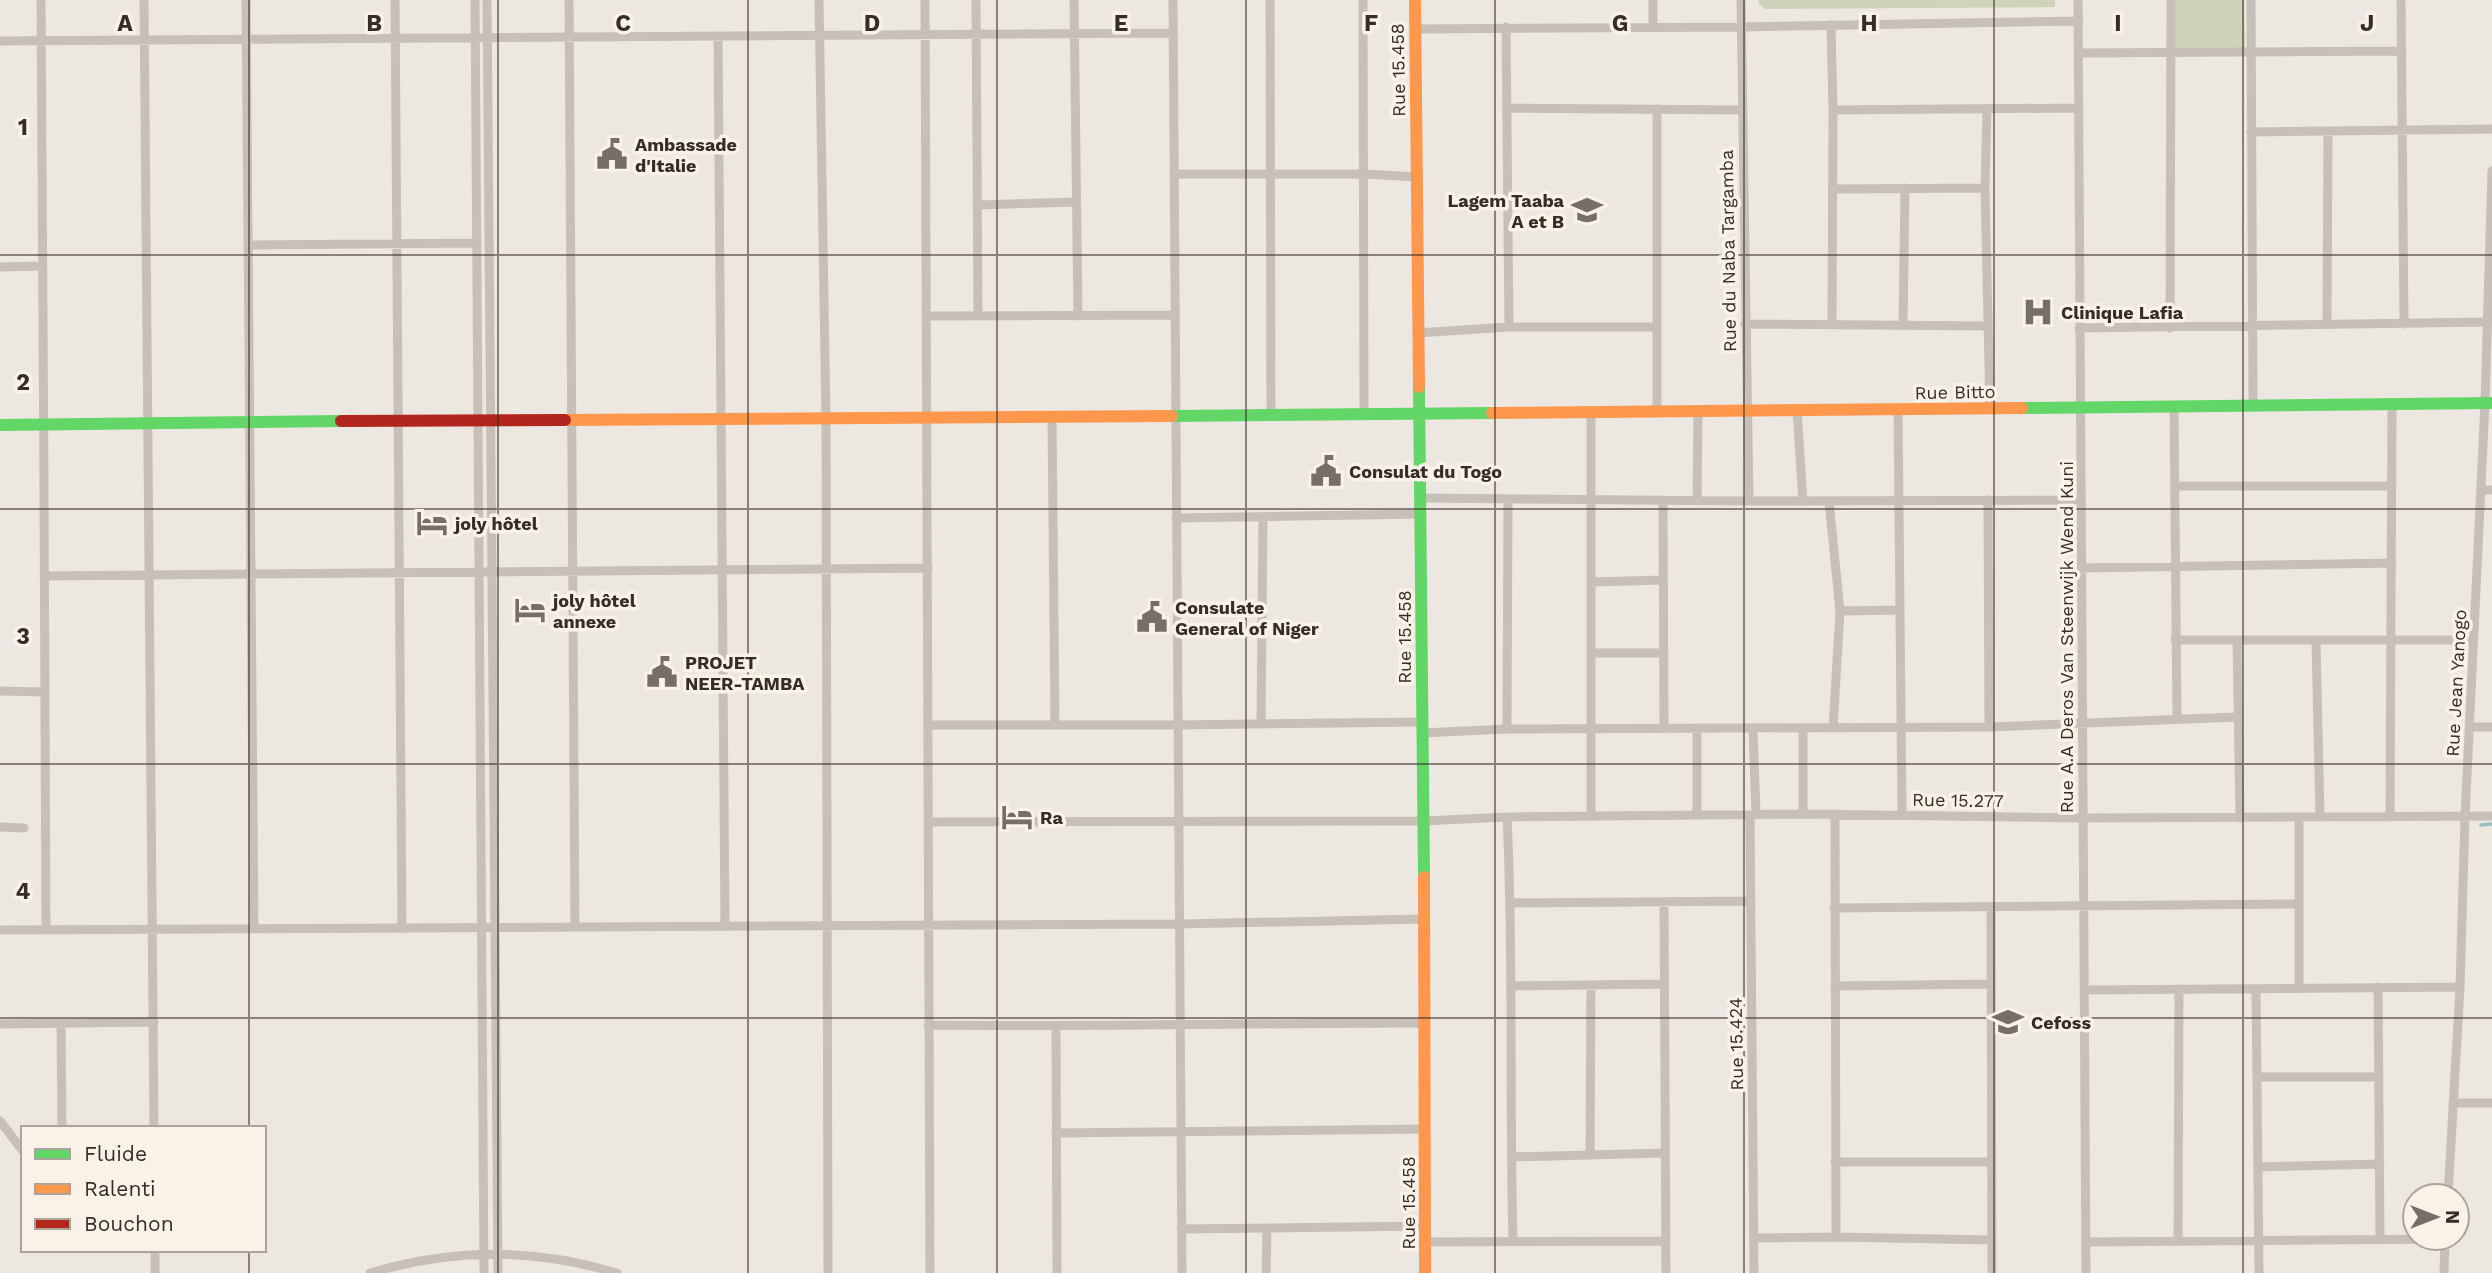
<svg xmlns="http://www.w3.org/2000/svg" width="2492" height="1273" viewBox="0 0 2492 1273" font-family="'Work Sans',sans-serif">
	<rect width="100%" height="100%" fill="#ede7e1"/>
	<path fill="#ced3ba" d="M1759,0H2055V7L1765,9L1759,4Z
		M2172,0H2244L2245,49H2173Z"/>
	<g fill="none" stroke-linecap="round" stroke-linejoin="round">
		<path stroke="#9bbebf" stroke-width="3.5" d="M2481,825L2492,824"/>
		<path stroke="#c7c0b9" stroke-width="9" d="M41,0C45,310 43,619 46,929
			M144,0L154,1128
			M246,0L254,928
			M395,0L402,929
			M475,0L484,1273
			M487,0L498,1273
			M569,0L575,927
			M819,0L826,420L828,1273
			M925,0L930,1273
			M976,0L978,315
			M1074,0L1078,316
			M1173,0L1182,1273
			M1270,0L1271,416
			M1363,0L1364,415
			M1653,0V27
			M1741,0L1749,501
			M2078,0L2086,1273
			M2251,0L2253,406
			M2401,0L2404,324
			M1831,25L1833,110L1832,323
			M1506,27L1509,327
			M1415,29L1741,27L2079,21
			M718,36L725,926
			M0,41L1173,33
			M2079,53L2402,51
			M1507,108L1742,110
			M1657,109V413
			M1987,109L1985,188L1990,409
			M1833,110L2078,108
			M2251,132L2492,129
			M1175,174H1365L1417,177
			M1833,189L1985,188
			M978,205L1076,202
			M249,245L477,243
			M0,267L42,266
			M927,316L1175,315
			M1745,324L1988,326
			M2327,325L2328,131
			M1903,326L1905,188
			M2079,328L2486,322
			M2170,328L2171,0
			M1417,333L1509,327H1657
			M2174,407L2177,718
			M1898,410L1902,814
			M1797,411L1803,501
			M1052,417L1055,725
			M2175,486H2392
			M2481,490H2492
			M1420,498L1749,501L2081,500
			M1663,500L1664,729
			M1988,500L1989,727
			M1697,501L1698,412
			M1829,501L1840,611L1833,728
			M1176,518L1419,514
			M2081,568L2392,563
			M44,576L928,568
			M1592,582L1663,580
			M1840,611L1900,610
			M2175,640H2473
			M2237,640L2240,818
			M2316,640L2320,817
			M1592,653H1664
			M0,691L44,692
			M1261,723L1263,518
			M929,725H1177L1422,722
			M2470,727H2492
			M1803,728V814
			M1507,729L1508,500
			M1697,729V815
			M1753,729L1756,814
			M1422,733L1507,729L1989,727L2237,717
			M1835,814L1836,1237
			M1591,815V413
			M1750,815L1754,1273
			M1507,817C1514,958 1509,1099 1513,1240
			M2390,817L2392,404
			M930,822L1423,821L1507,817L1803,814L2083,818L2492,816
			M0,827L24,828
			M1664,902L1666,1273
			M1511,903L1750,901
			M1991,907L1992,1273
			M1834,908L2298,904
			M0,930L1179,924L1424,919
			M1512,986L1665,984
			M1835,986L1991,984
			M2378,987L2380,1239
			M2299,988V817
			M2256,989L2259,1273
			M2085,990L2460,987
			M61,1023L62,1128
			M0,1024L154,1022
			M928,1025C1094,1027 1259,1023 1425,1023
			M1056,1026L1057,1273
			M2257,1077H2379
			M2453,1103H2492
			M0,1121L23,1151
			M1056,1133L1425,1129
			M1590,1155L1591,985
			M1511,1157L1664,1153
			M1835,1162H1992
			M2258,1167L2380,1164
			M2448,1196L2460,987L2465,817L2485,403L2492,171
			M1181,1229L1425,1226
			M1754,1238L1836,1237L1992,1240
			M2178,1241L2179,989
			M1425,1242L1665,1241
			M2086,1242L2445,1239
			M155,1250V1273
			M370,1273C454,1248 533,1248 617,1273
			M1266,1273L1267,1229
			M2444,1273L2445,1238"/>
		<path stroke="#63d668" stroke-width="12" d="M1419,387L1424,877
			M2022,408L2492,403
			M1172,416L1492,413
			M0,425L341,421"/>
		<path stroke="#ff974d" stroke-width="12" d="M1415,0L1419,387
			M1492,413L2022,408
			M565,420L1172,416
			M1424,877L1425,1273"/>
		<path stroke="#b3261e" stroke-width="12" d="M341,421L565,420"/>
	</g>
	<path fill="none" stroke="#372d27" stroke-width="2" stroke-opacity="0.55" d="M249,0V1128M498,0V1273M748,0V1273M997,0V1273M1246,0V1273M1495,0V1273M1744,0V1273M1994,0V1273M2243,0V1273M0,255H2492M0,509H2492M0,764H2492M0,1018H2492M249,1250V1273"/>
	<defs>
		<symbol id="civic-bare" viewBox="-9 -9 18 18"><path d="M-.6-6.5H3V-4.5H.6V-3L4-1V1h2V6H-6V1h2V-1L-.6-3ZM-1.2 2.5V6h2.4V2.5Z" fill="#776e68" stroke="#faf2e7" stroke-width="2.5" paint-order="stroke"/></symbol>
		<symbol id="school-bare" viewBox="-9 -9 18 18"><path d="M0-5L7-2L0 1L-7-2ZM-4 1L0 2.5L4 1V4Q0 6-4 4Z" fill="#776e68" stroke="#faf2e7" stroke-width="2.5" paint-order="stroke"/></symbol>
		<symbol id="hospital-bare" viewBox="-9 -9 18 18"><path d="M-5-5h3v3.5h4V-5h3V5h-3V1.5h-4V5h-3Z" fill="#776e68" stroke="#faf2e7" stroke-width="2.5" paint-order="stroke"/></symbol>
		<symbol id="hotel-bare" viewBox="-9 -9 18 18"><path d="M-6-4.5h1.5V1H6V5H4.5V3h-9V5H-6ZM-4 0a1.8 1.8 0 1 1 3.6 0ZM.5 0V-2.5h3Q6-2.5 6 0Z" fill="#776e68" stroke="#faf2e7" stroke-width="2.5" paint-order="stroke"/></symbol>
	</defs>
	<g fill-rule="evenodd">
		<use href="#civic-bare" x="590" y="132" width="44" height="44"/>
		<use href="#school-bare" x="1565" y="188" width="44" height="44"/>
		<use href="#hospital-bare" x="2016" y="290" width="44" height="44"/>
		<use href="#civic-bare" x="1304" y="449" width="44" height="44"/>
		<use href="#hotel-bare" x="410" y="501" width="44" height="44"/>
		<use href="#hotel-bare" x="508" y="588" width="44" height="44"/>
		<use href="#civic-bare" x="1130" y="595" width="44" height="44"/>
		<use href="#civic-bare" x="640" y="650" width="44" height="44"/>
		<use href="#hotel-bare" x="995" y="795" width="44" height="44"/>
		<use href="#school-bare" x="1986" y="1000" width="44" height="44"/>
	</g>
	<g text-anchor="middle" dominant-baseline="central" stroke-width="7" stroke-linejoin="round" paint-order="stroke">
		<g font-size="18" fill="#372d27" stroke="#faf2e7">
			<text transform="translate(1398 70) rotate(-91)">Rue 15.458</text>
			<text transform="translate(1728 251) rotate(-91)">Rue du Naba Targamba</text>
			<text transform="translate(1955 392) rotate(-1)">Rue Bitto</text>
			<text transform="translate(1404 637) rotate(-90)">Rue 15.458</text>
			<text transform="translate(2066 637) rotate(-90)">Rue A.A Deros Van Steenwijk Wend Kuni</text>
			<text transform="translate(2456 683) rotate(-87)">Rue Jean Yanogo</text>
			<text transform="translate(1958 800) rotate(1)">Rue 15.277</text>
			<text transform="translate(1736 1044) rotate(-91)">Rue 15.424</text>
			<text transform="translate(1408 1203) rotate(-90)">Rue 15.458</text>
		</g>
		<g font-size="18" font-weight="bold" fill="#372d27" stroke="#faf2e7" text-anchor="start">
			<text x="635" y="144">Ambassade<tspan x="635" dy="21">d'Italie</tspan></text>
			<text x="1564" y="200" text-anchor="end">Lagem Taaba<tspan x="1564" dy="21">A et B</tspan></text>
			<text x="2061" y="312">Clinique Lafia</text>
			<text x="1349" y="471">Consulat du Togo</text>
			<text x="455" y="523">joly hôtel</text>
			<text x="553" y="600">joly hôtel<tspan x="553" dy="21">annexe</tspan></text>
			<text x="1175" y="607">Consulate<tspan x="1175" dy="21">General of Niger</tspan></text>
			<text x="685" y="662">PROJET<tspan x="685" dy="21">NEER-TAMBA</tspan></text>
			<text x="1040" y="817">Ra</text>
			<text x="2031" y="1022">Cefoss</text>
		</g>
	</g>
	<g font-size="23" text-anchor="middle" font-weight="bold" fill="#372d27" stroke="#faf2e7" stroke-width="7" stroke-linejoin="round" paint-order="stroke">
		<text x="125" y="31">A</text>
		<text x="374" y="31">B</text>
		<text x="623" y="31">C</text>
		<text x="872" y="31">D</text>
		<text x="1121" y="31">E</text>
		<text x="1371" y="31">F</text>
		<text x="1620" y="31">G</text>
		<text x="1869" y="31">H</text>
		<text x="2118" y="31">I</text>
		<text x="2367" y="31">J</text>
		<text x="23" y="135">1</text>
		<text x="23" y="390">2</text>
		<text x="23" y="644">3</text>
		<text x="23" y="899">4</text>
	</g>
	<rect x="21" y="1126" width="245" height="126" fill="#faf2e7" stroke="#aca39a" stroke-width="2"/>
	<rect x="35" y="1149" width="35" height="10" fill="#63d668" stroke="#aca39a" stroke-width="2"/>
	<text x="84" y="1161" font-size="21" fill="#372d27">Fluide</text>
	<rect x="35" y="1184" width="35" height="10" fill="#ff974d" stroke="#aca39a" stroke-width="2"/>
	<text x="84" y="1196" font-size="21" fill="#372d27">Ralenti</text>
	<rect x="35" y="1219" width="35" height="10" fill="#b3261e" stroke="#aca39a" stroke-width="2"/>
	<text x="84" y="1231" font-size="21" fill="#372d27">Bouchon</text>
	<g transform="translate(2436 1217) rotate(90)"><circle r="33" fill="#faf2e7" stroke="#aca39a" stroke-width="2"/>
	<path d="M0-5L12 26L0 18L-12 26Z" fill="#776e68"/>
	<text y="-10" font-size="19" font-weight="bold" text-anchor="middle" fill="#372d27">N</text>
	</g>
</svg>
